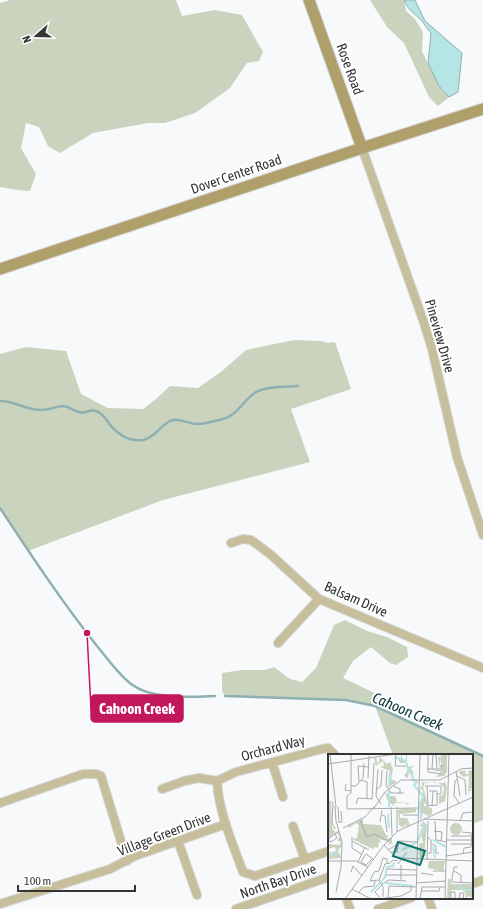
<svg xmlns="http://www.w3.org/2000/svg" width="483" height="909" viewBox="0 0 483 909" font-family="'Asap Condensed',sans-serif">
	<rect width="100%" height="100%" fill="#f8f9fb"/>
	<path fill="#c9d3be" d="M10,0H176L182,16L215,10L242,15L263,52L259,61L247,63L230,88L195,113L165,123H148L93,133L60,153L48,146L39,127L26,123L21,148L36,174L30,191L17,190L0,187V3Z
		M370,0H404L406,11L415,19L423,32L422,51L427,62L441,89L449,97L438,106L429,97L404,43L387,27Z
		M294,340L321,341L329,343L335,342L351,389L291,409L310,462L163,500L28,551L0,508V354L26,347L66,351L81,394L108,408L143,409L156,399L170,386L198,388L222,371L246,350Z
		M345,620L367,631L387,637L407,647L408,657L396,665L390,663L371,647L353,661L343,678L379,695L375,706L483,756V820L472,824V755H393L375,706L346,700L225,696L222,691V673L242,670H265L274,667L290,679L302,682L316,668L334,625Z"/>
	<path fill="#b5e5e5" stroke="#8eb0b0" d="M404,0H415L425,21L462,53L458,92L449,97L439,86L428,63L431,33C427,29 423,21 419,18C412,12 407,8 404,0Z"/>
	<g fill="none" stroke-linecap="round" stroke-linejoin="round">
		<path stroke="#8eb0b0" stroke-width="2.5" d="M0,401C15,401 26,410 41,410C48,410 55,407 62,406C69,406 73,411 79,412C85,414 90,409 96,411C103,413 107,421 111,426C119,435 130,442 143,440C154,438 160,426 170,421C179,417 188,424 197,424C205,424 215,421 223,419C237,416 244,399 256,392C267,386 285,387 298,386
			M0,508C31,555 62,602 97,646C107,658 118,674 131,684C152,700 190,697 215,696
			M225,696L346,700L375,706L483,756"/>
		<defs>
			<path id="street" d="M362,148L423,320L432,349L457,457L483,535
				M231,543L243,539L251,540L270,554L319,599L483,668
				M278,643L319,599
				M272,762L283,797
				M217,781C219,813 232,842 243,872L255,876L329,851
				M162,789L184,781L199,778L217,781L236,772L322,749L328,748L335,755
				M0,803L83,774H96L101,776L127,861
				M293,826L305,860
				M178,841L197,895
				M472,884L483,880
				M346,898L350,909
				M428,898L432,909
				M0,904L110,869L135,856L226,824
				M236,909L329,877
				M378,909L411,898"/>
			<path id="secondary" d="M309,0L362,148
				M0,269L362,148L483,109"/>
		</defs>
		<use href="#street" stroke="#d5d6d7" stroke-width="10"/>
		<use href="#secondary" stroke="#d5d6d7" stroke-width="13"/>
		<use href="#street" stroke="#c7be9b" stroke-width="8"/>
		<use href="#secondary" stroke="#afa06b" stroke-width="11"/>
	</g>
	<g text-anchor="middle" dominant-baseline="central" stroke-width="4" stroke-linejoin="round" paint-order="stroke">
		<g font-size="14" fill="#343435" stroke="#fff">
			<text transform="translate(350 69) rotate(70)">Rose Road</text>
			<text transform="translate(236 174) rotate(-19)">Dover Center Road</text>
			<text transform="translate(440 336) rotate(74)">Pineview Drive</text>
			<text transform="translate(356 599) rotate(24)">Balsam Drive</text>
			<text transform="translate(273 748) rotate(-15)">Orchard Way</text>
			<text transform="translate(164 834) rotate(-21)">Village Green Drive</text>
			<text transform="translate(278 881) rotate(-19)">North Bay Drive</text>
		</g>
		<g font-size="15" font-style="italic" fill="#083637" stroke="#fff">
			<text transform="translate(408 711) rotate(23)">Cahoon Creek</text>
		</g>
	</g>
	<g transform="translate(328 754)">
		<rect width="145" height="145" fill="#f8f9fb"/>
		<path d="M73,0L75,5L78,6V1L75,0H79V10L81,13L87,11L83,14L85,25L81,18L80,24L76,22L80,16L78,9H72L70,5L73,4ZM115,0H119V18L116,22L108,23L113,18L100,15L112,16L110,3H113L112,11H115ZM48,3L50,11L52,3L59,10L62,8L65,15L63,25L69,28L61,33L62,17L52,13L56,12L55,7L48,12L46,5ZM145,16V26L142,27H145V34L141,35L145,37H141L140,41L141,21L136,23L131,19V17H138L137,20H141L140,17ZM116,26L119,33L117,47L111,50V42L115,41L116,33L110,29H116ZM106,27L108,29H97L95,33L100,51L96,49V52L104,54V60L100,62L95,59L93,66V54L90,53L94,43L92,39L95,40V37L91,33H94V28L106,29ZM61,38V42H72H67L69,47L67,48L82,49L78,51V49H67L65,53V50H61L57,39L60,40ZM1,47H6L3,48L4,74L7,78L10,76L0,85ZM77,54L88,55V58L72,60V64H79L82,71L78,73L77,70L75,74L71,71L70,56ZM35,65V70L53,71L58,81H60L59,85L64,83V89L67,88L61,91L60,87L50,85L54,88H51L50,94L47,93L45,95L24,85L29,84L31,71L28,69L21,74L20,72ZM95,67L99,71L96,101H99L92,105L91,89H95L93,81L96,74L92,72ZM122 75a6 6 0 1 1 12 0a6 6 0 1 1-12 0ZM10,78L12,81L13,85V93L10,96L13,104L0,105V99L8,97L7,93L0,95V90L12,91V87H9L12,82L8,79ZM101,107H117L115,117L100,114ZM120,125H123V130H145V144L140,142L137,145L138,139L135,136H123L122,145H119Z" fill="#c9d3be"/>
		<path fill="none" stroke="#b5e5e5" stroke-width="2" d="M67,3L78,7L80,16L84,17L85,26L89,28L86,31L95,42L92,51L93,65M61,33L62,18M61,53V37M60,60L61,74M105,86L118,93M90,88L94,75H97L95,68M105,92L107,104M74,96L89,88M1,105V100L10,99M53,128L57,123L59,113L65,112L66,108M58,129L85,132M130,131L136,136H145M43,138L52,129"/>
		<path fill="none" stroke="#aaaaac" stroke-width="1" d="M2,0L8,53M23,0V39L19,42V55L90,54M68,0L67,12H78M108,0L109,15M114,0V13M0,10L68,0M50,15L48,42L53,50M99,15H112M104,15L105,0M59,17L58,31L63,39H76M128,17L132,42M100,18V0M100,18L113,20M129,22L137,26L138,41M40,24L41,2M130,25L127,27L126,42L131,49M33,26L39,28V45M31,28L30,12L40,13M18,30L17,36L23,37M23,32H28L35,24L36,9M65,32L72,35V40M97,32H113V40H109M99,32L100,52M49,35L53,32L54,16M44,45L46,9M5,48L4,69L7,75M28,50L30,44L44,45M7,52L8,67L14,88L13,113L8,138M98,52L109,51V37H101M104,52L105,37M10,53L11,69M63,53L64,82M69,53V78M46,54L57,38L73,26H112L133,15L145,14M54,61L57,62L59,78M75,61H90M96,65L145,67M32,66L39,83L46,80L60,87M107,67L108,86L119,88M132,67L135,59L145,58M11,68H14L13,57M52,68L54,56M15,74L37,63L47,52M106,77L114,78L113,87M134,78L144,79L143,93L136,94L135,100M7,80L9,84L3,88L0,86L4,82L8,79L11,77M123,82H144M24,83V94L33,100M119,86H145M24,87L41,96M103,89L108,92V99H111M123,90H144M56,91L66,102M60,96L68,91V98H63M69,99L71,87L89,88M99,99H103V86L100,83M118,102L145,98M72,104L145,107M44,105L38,111L33,108L38,100L45,105M99,106L100,67M0,107H28L40,113M30,108L37,93M59,110V105L55,104L51,117L46,118L42,127L51,126L57,110L62,109L65,106L70,107M70,110L79,98M59,115L88,116M105,117H118M126,117L133,121V129M23,118L25,112L34,122M93,119L105,121M58,121H88M124,125V128L145,129M124,125L126,113H130M51,126L55,133V143M73,126V111M88,129L117,127M54,130L61,126L78,127M24,135L43,145M94,137H111L112,133M31,138L36,133L46,132L47,127M60,143L61,132L88,133M52,144L47,138L54,131M17,145L55,92L70,77L145,43M51,145L73,142L83,137V133M88,145L92,0M92,145L94,133H117M117,145L121,0M123,145V138H127V145M131,145L132,139H136L135,145"/>
		<path fill="#0f766e" fill-opacity="0.15" stroke="#0f766e" stroke-width="2" d="M70,88L97,97L92,111L65,102Z"/>
		<rect width="145" height="145" fill="none" stroke="#343435" stroke-width="2"/>
	</g>
	<path fill="none" stroke="#c2185b" stroke-width="1.5" d="M87 633L91 709"/>
	<circle fill="#c2185b" stroke="#fff" stroke-width="1.5" cx="87" cy="633" r="4"/>
	<rect fill="#c2185b" stroke="#c2185b" stroke-width="1.5" x="91" y="695" width="92" height="27" rx="4"/>
	<g font-size="15" text-anchor="middle" font-weight="bold" fill="#fff">
		<text x="137" y="714">Cahoon Creek</text>
	</g>
	<g transform="translate(36 36) rotate(250)" stroke="#ffffff" stroke-width="3" paint-order="stroke">
	<path d="M0-3L7 15L0 10L-7 15Z" fill="#343435"/>
	<text y="-6" font-size="11" font-weight="bold" text-anchor="middle" fill="#343435">N</text>
	</g>
	<path d="M18 885v6h117v-6" fill="none" stroke="#343435" stroke-width="2"/>
	<text x="24" y="885" font-size="12" fill="#343435" stroke="#ffffff" stroke-width="3" paint-order="stroke">100 m</text>
</svg>
